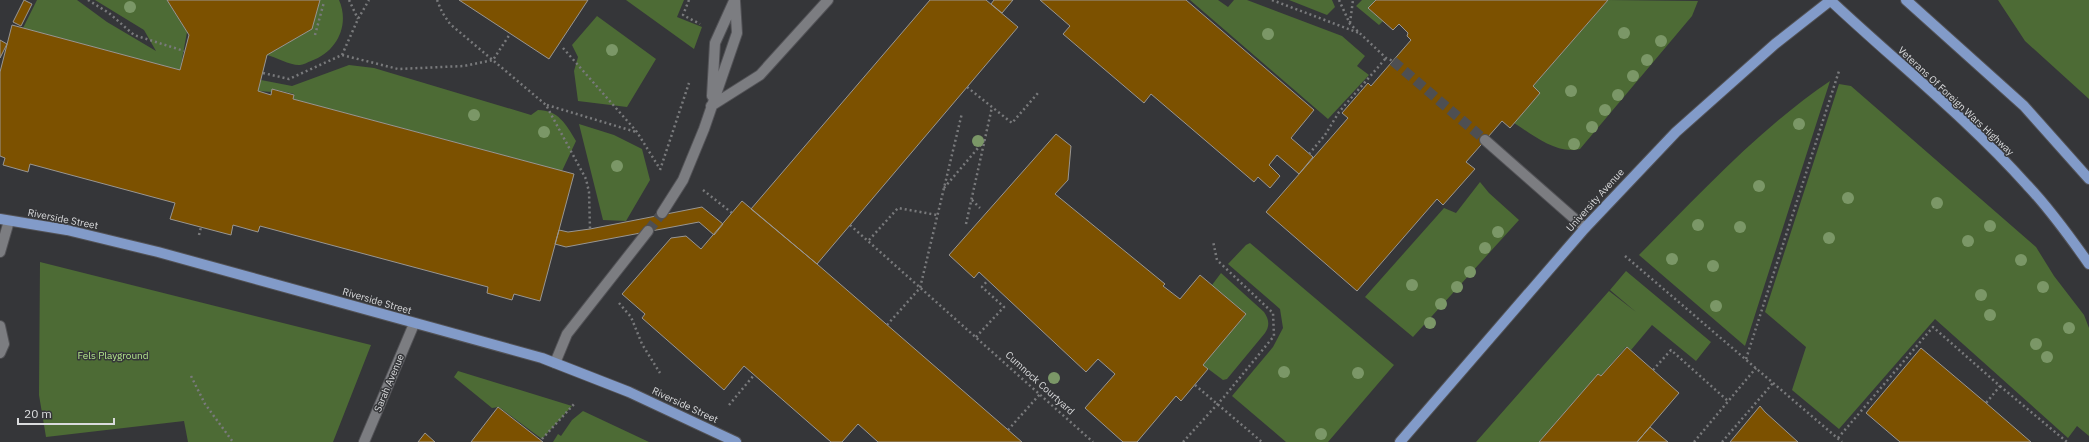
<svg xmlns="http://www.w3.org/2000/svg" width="2089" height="442" viewBox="0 0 2089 442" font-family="'IBM Plex Sans',sans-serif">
	<rect width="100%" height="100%" fill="#353639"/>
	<path fill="#4d6b35" d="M37,0H77L107,22L156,51L144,30L95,0H167L187,32L180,70L23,28Z
		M320,0H339C350,25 337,52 311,61C308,62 303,65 300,65C292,66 275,57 267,55L312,29Z
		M626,0H684L677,17L702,27L694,49Z
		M1190,0H1218L1228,7L1234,0H1247L1342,36L1365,56L1357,66L1369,75L1328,119Z
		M1289,0H1332L1335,7L1327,15Z
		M1362,0H1376L1368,8L1383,21L1379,25L1356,6Z
		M1608,0L1698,1L1692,16L1580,149C1557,155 1533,135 1514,123L1540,93L1533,86Z
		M1998,0H2089V99L2025,41Z
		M597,16L656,59L627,107L578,101L574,71L578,57L572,45Z
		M349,65L374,68L531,115L538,110C558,110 566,124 576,141L562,171L293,99L294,94L273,89L272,92L258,91L261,80L292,86Z
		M1830,81L1745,346L1639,255C1700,194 1759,129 1830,81Z
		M1839,84L1851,86L2036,247L2054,276L2084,315L2089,328V436L2077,426L2068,438L1935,319L1839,429L1792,390L1806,347L1765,312Z
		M579,124L614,135L642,149L650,180L626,221L603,220Z
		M1480,182L1489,193L1519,220L1413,337L1365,297L1444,208L1456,213Z
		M1250,243L1394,365L1328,442H1286L1232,396L1273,347L1283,328L1280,309L1228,264L1246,245Z
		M40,262L371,345L333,442H188L184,421L46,437L39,395Z
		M1626,271L1711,342L1696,361L1652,325L1631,350L1626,347L1601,376L1598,374L1539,442H1476L1609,291L1636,312L1610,290Z
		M1221,273L1264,312C1269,319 1270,326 1265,333L1227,379L1223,380L1203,365L1246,314L1212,285Z
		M458,371L572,406L542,439L499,407L492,408L454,377Z
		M583,411L649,442H553L558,434L561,436L572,420Z"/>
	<path fill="#7c5100" stroke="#999692" d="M24,0L32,4L21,26L13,22Z
		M167,0H320L312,29L267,55L258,91L271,95L272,89L294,95L293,99L574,174L540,301L514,294L512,300L487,293L488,287L260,226L258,232L233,225L231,235L170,219L175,203L30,164L28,172L3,165L5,158L0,156V72L12,25L180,70L189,35Z
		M459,0H588L549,59Z
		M930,0H986L1018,27L817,264L751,209Z
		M994,0H1013L1002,13L991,4Z
		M1040,0H1186L1314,110L1291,138L1313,157L1299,174L1277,155L1269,165L1280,176L1270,188L1258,177L1254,182L1151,94L1144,103L1063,34L1070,26Z
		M1376,0H1608L1533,86L1540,93L1529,106L1510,128L1502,121L1466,162L1475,169L1443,205L1437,199L1357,291L1266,212L1348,118L1342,113L1368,83L1371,86L1411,40L1407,36L1408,33L1399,24L1393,30L1368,8Z
		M0,40L7,44L0,58Z
		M1056,134L1071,146L1068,180L1055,194L1165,284L1163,286L1180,299L1200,275L1246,314L1203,365L1208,369L1181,401L1176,396L1137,442H1123L1085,408L1115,374L1098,359L1086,372L979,272L974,278L949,255Z
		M742,201L817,264L1022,442H878L858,424L842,442H831L744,366L724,390L642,318L645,314L622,294L671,238L686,236L701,249Z
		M702,207L723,224L714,235L699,222L566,247L555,244L559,230L568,232L590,229Z
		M1627,347L1679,393L1637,442H1539L1598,374L1601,376Z
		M1921,348L1986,403L2031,442H1900L1866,413Z
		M1760,406L1765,412L1798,442H1730Z
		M498,407L543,442H471Z
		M1650,427L1668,442H1637Z
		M425,433L435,442H418Z"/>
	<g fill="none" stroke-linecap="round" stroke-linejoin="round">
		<path stroke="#4e4f52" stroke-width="10" stroke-dasharray="10 5" stroke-linecap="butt" d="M1393,61L1485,140
			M648,231L662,213"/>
		<defs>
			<path id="minor" d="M712,96L715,43L734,1
				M711,106L760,75L828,0
				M1485,140L1585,228
				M662,213L683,180L704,129L737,33L735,1
				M0,252L9,221
				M0,326L4,344L0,353
				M555,363L567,334L648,231
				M364,442L414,324"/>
			<path id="major" d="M1830,0C1896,62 1967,118 2027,185C2050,209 2070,237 2089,264
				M1906,0L2024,106L2089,179
				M0,219L67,230L158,252L542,358L629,392L736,442
				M1400,442L1585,228L1676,132L1775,44L1831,0"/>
		</defs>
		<use href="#minor" stroke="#525256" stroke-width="12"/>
		<use href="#major" stroke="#525256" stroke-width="12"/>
		<path stroke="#797a7c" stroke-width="2.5" stroke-dasharray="2 3" stroke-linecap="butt" d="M88,0L109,13L134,35L184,51
			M349,0L358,19
			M437,0L442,12L450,24L546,105L586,179L589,192L590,229
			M689,0L683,15L700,24
			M1272,0L1359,33
			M1339,0L1350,24L1386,58L1393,61
			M1350,23L1353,0
			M315,35L324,2
			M563,48L637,132L660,169
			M342,55L358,19L369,0
			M263,73L289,79L342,55L398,69L464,66L493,60L510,34
			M967,87L1012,123L1038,93
			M547,105L636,132
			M1309,154L1325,135L1339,112L1386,58
			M660,170L689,83
			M944,188L984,141
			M703,190L732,213
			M972,200L980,208
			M966,224L992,107
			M850,225L1093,442
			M199,235L201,227
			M869,240L898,208L937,215
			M1625,256L1842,442
			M619,303L631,317L642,344L660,373
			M887,325L920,288L962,113
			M976,337L1004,307L982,287L988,280
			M1746,359L1839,71
			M1653,370L1671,350L1728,401
			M191,376L205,404L233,442
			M1195,385L1262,442
			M2000,386L2067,442
			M729,405L754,375
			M1008,430L1040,394
			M1838,438L1933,327L2000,386L1986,403
			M542,439L575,403
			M1183,442L1224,397L1274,336L1273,313L1217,260L1213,241
			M1694,442L1756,368
			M1722,442L1773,383"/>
		<use href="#minor" stroke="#7c7d81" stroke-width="10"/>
		<use href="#major" stroke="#829bc9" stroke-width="10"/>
	</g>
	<g fill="#7b9767">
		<circle cx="130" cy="7" r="6"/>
		<circle cx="1624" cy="33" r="6"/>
		<circle cx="1268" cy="34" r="6"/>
		<circle cx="1661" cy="41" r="6"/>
		<circle cx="612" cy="50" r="6"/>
		<circle cx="1647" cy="60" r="6"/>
		<circle cx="1633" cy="76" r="6"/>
		<circle cx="1571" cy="91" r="6"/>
		<circle cx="1618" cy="95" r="6"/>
		<circle cx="1605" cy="110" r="6"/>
		<circle cx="474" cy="115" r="6"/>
		<circle cx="1799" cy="124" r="6"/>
		<circle cx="1592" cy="127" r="6"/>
		<circle cx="544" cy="132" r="6"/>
		<circle cx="978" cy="141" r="6"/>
		<circle cx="1574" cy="144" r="6"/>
		<circle cx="617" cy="166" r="6"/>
		<circle cx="1759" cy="186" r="6"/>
		<circle cx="1848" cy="198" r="6"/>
		<circle cx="1937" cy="203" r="6"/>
		<circle cx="1698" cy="225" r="6"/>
		<circle cx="1990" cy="226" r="6"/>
		<circle cx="1740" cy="227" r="6"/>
		<circle cx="1498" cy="232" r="6"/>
		<circle cx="1829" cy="238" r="6"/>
		<circle cx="1968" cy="241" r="6"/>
		<circle cx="1485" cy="248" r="6"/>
		<circle cx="1672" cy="259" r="6"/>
		<circle cx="2021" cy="260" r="6"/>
		<circle cx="1713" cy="266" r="6"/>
		<circle cx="1470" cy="272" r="6"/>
		<circle cx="1412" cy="285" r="6"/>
		<circle cx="1457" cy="287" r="6"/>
		<circle cx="2043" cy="287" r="6"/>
		<circle cx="1981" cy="295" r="6"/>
		<circle cx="1441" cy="304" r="6"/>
		<circle cx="1716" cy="306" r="6"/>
		<circle cx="1990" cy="315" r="6"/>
		<circle cx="1430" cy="323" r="6"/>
		<circle cx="2069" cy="328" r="6"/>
		<circle cx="2036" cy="344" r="6"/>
		<circle cx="2047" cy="357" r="6"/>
		<circle cx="1284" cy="372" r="6"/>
		<circle cx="1358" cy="373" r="6"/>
		<circle cx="1054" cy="378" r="6"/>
		<circle cx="1321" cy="434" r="6"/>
	</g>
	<g text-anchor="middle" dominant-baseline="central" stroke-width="3" stroke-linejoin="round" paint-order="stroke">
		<g font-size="10" fill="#dadbdd" stroke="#353639">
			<text transform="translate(1956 101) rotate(43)">Veterans Of Foreign Wars Highway</text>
			<text transform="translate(1595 200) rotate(-48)">University Avenue</text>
			<text transform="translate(63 219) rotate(11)">Riverside Street</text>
			<text transform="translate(377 301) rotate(16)">Riverside Street</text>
			<text transform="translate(389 383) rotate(-67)">Sarah Avenue</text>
			<text transform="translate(1040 383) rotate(42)">Cumnock Courtyard</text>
			<text transform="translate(685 405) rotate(25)">Riverside Street</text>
		</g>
		<g font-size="10" fill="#b4e78c" stroke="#353639">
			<text x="113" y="355">Fels Playground</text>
		</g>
	</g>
	<path d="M18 418v6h96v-6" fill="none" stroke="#dadbdd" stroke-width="2"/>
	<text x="24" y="418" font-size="12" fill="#dadbdd" stroke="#353639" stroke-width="3" paint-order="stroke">20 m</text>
</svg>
